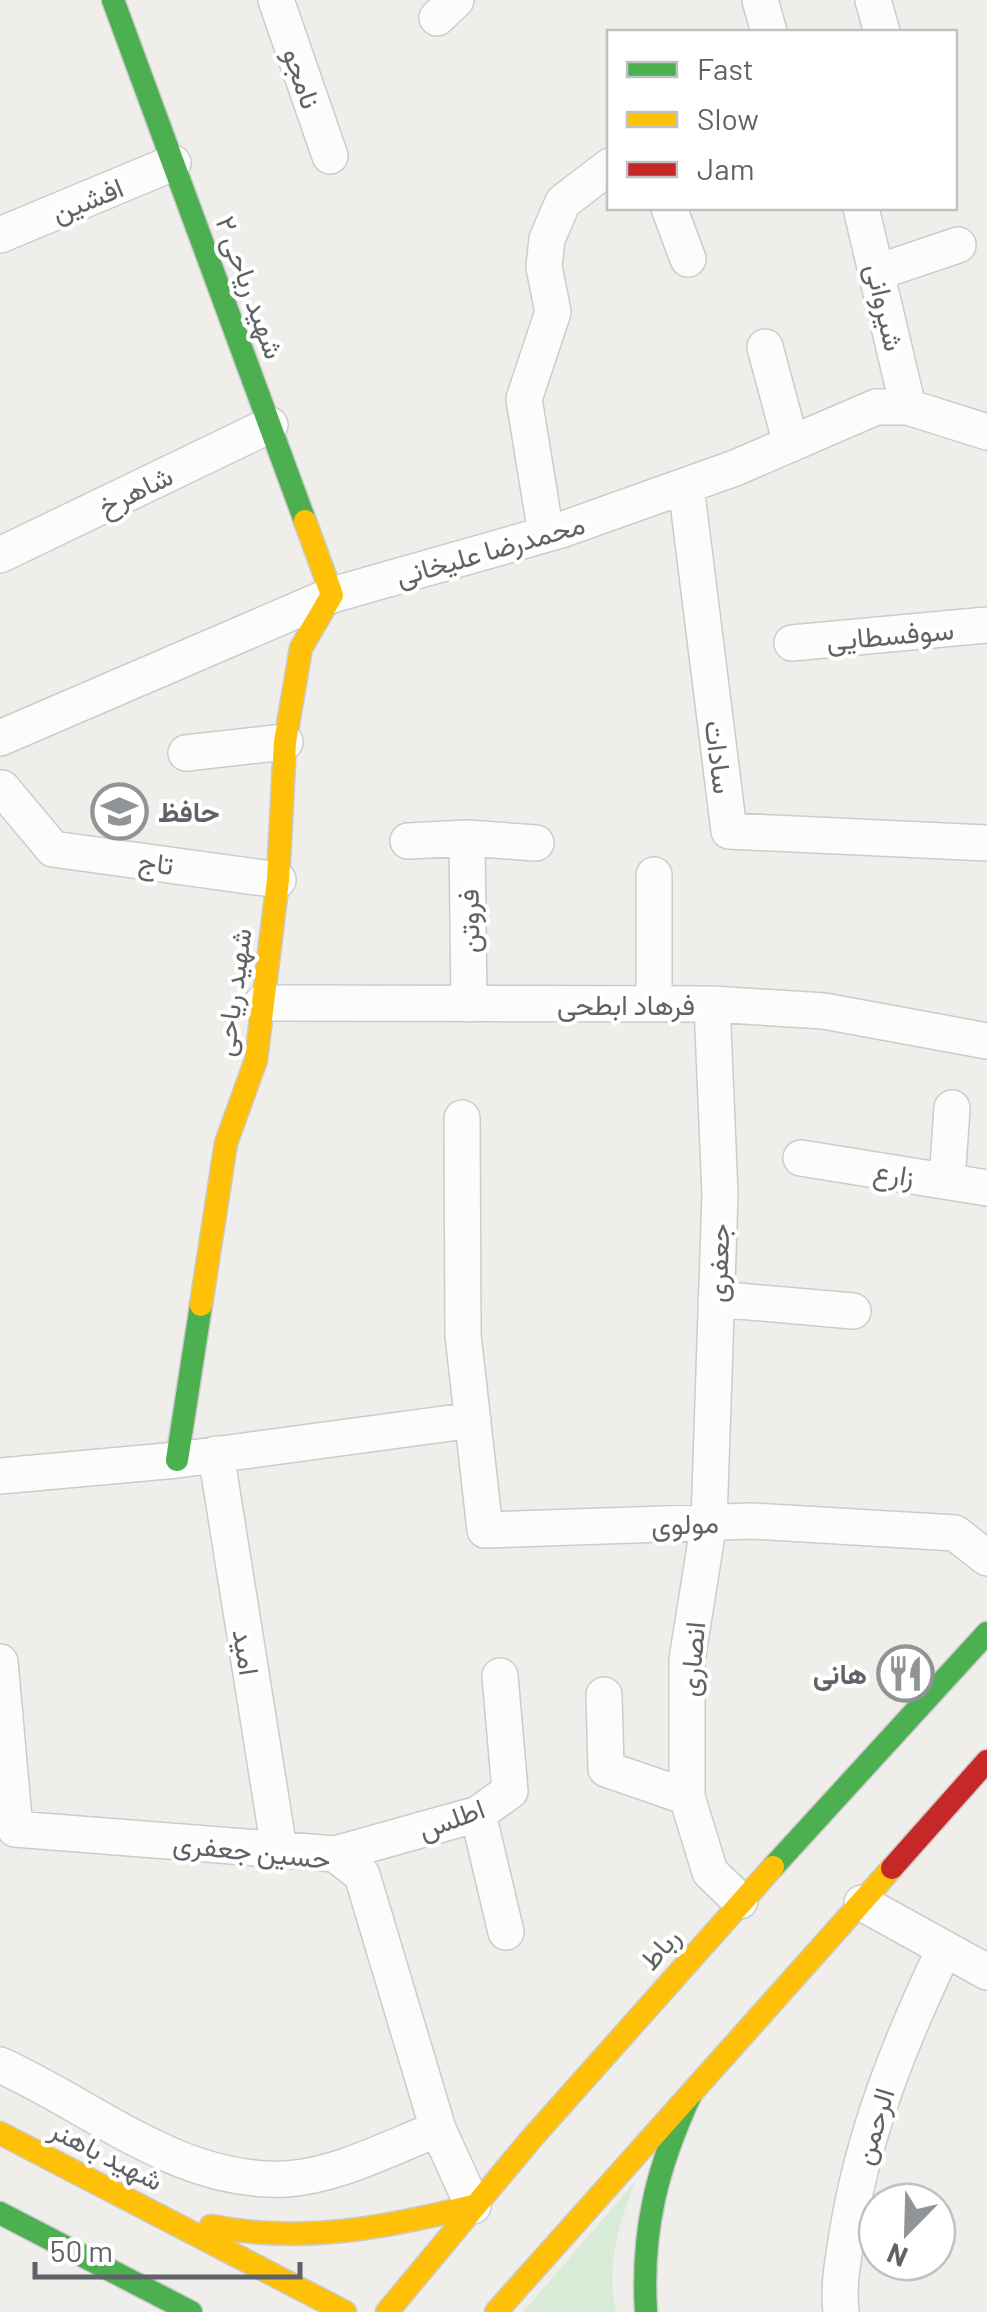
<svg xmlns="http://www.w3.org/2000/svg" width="987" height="2312" viewBox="0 0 987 2312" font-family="Barlow,Vazirmatn,sans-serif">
	<rect width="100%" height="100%" fill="#efeeea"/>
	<path fill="#d8ebd6" d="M635,2182C618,2225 606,2266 616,2312H523Z"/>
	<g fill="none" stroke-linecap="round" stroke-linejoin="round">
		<defs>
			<path id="street" d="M276,0L330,156
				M760,0L769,32
				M873,0L882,32
				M437,18L456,0
				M669,208L688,259
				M861,208L908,407
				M0,235L173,163
				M878,272L958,245
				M765,347L791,444
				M686,486L729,831L987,843
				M546,534L524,399L553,312L544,267L547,239L563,202L610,166
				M0,555L270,425
				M792,643L987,625
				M0,738L332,595L561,530L735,468L876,407H908L987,432
				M186,753L285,742
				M2,788L53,849L278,880
				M467,838L469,1004
				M408,841L467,838L536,843
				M654,875V1004
				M262,1003L712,1004L824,1011L987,1041
				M712,1004L720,1194L709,1522L687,1660V1797L710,1872L740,1901
				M462,1118L463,1335L485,1530L752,1521L955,1533L987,1558
				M801,1158L987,1188
				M947,1181L952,1108
				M716,1299L853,1311
				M216,1454L279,1849
				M0,1476L177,1460L473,1420
				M0,1662L15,1829L335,1854L362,1875L438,2129L473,2206
				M604,1695L606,1769L687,1797
				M478,1814L506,1932
				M335,1854L478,1814L510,1791L500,1676
				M862,1903L987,1972
				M0,2065C94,2107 178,2184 286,2179C337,2176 391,2147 438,2129
				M841,2312C838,2286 843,2261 847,2235C863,2134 900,2042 944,1950"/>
			<path id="fast" d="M113,0L305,521
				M177,1460L201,1305
				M773,1867L987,1633
				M0,2213L191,2312
				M646,2312C641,2231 657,2167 691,2094"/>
			<path id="slow" d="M201,1305L226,1143L256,1060L278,880L285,742L301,648L332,595L305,521
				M0,2133L345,2312
				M211,2226C302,2244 384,2228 473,2206
				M387,2312L532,2138L773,1867
				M496,2312L892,1868"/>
			<path id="jam" d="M892,1868L987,1761"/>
		</defs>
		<use href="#street" stroke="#cbcccc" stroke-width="38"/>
		<use href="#fast" stroke="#cacacb" stroke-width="25"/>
		<use href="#slow" stroke="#cacacb" stroke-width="25"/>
		<use href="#jam" stroke="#cacacb" stroke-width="25"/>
		<use href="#street" stroke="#fdfcfc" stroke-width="35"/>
		<use href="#fast" stroke="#4caf50" stroke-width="22"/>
		<use href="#slow" stroke="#ffc107" stroke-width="22"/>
		<use href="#jam" stroke="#c62828" stroke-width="22"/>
	</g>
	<defs>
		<symbol id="school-ring" viewBox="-11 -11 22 22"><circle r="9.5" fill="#fff" stroke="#919496" stroke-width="1.5"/><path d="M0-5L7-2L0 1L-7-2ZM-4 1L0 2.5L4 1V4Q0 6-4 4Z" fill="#919496"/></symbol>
		<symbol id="restaurant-ring" viewBox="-11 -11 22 22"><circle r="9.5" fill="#fff" stroke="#919496" stroke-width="1.5"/><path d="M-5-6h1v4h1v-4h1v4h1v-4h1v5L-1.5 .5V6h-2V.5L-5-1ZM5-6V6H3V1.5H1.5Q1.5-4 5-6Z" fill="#919496"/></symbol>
	</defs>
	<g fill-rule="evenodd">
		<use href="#school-ring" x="88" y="780" width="63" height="63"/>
		<use href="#restaurant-ring" x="874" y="1642" width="63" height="63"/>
	</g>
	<g text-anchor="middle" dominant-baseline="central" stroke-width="8" stroke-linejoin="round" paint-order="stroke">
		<g font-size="28" fill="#5f6368" stroke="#fff">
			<text transform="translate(303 78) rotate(71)">نامجو</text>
			<text transform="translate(87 199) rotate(-22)">افشین</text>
			<text transform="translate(251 287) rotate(70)">شهید ریاحی ۲</text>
			<text transform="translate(886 307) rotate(77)">شیروانی</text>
			<text transform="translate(135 490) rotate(-26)">شاهرخ</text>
			<text transform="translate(490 549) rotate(-16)">محمدرضا علیخانی</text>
			<text transform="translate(890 634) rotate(-5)">سوفسطایی</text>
			<text transform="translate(720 757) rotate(83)">سادات</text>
			<text transform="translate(156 862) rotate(7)">تاج</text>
			<text transform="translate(468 921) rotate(-91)">فروتن</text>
			<text transform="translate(232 992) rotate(-82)">شهید ریاحی</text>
			<text x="626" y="1004">فرهاد ابطحی</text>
			<text transform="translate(894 1173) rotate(9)">زارع</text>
			<text transform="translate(717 1263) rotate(-88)">جعفری</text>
			<text transform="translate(685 1523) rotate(-2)">مولوی</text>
			<text transform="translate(247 1652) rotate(81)">امید</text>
			<text transform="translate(691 1659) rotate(-85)">انصاری</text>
			<text transform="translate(451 1818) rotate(-20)">اطلس</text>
			<text transform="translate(252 1850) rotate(6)">حسین جعفری</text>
			<text transform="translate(659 1948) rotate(-49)">رباط</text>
			<text transform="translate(873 2126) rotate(-73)">الرحمن</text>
			<text transform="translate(107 2154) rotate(27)">شهید باهنر</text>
		</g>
		<g font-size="28" font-weight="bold" fill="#5f6368" stroke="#fff" text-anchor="start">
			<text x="158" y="811">حافظ</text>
			<text x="867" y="1673" text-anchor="end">هانی</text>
		</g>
	</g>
	<rect x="607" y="30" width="350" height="180" fill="#ffffff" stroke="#bfc1c3" stroke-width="2.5"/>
	<rect x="627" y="62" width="50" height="15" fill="#4caf50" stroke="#bfc1c3" stroke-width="2.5"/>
	<text x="697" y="80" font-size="30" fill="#5f6368">Fast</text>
	<rect x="627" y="112" width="50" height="15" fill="#ffc107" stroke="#bfc1c3" stroke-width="2.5"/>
	<text x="697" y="130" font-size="30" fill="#5f6368">Slow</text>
	<rect x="627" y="162" width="50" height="15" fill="#c62828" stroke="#bfc1c3" stroke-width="2.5"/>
	<text x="697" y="180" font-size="30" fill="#5f6368">Jam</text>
	<g transform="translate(907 2232) rotate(203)"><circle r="48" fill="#ffffff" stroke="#bfc1c3" stroke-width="2.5"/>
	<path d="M0-8L18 38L0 25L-18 38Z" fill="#919496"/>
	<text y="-15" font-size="28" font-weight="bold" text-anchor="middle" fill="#5f6368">N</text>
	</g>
	<path d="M35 2262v15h265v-15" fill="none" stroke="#5f6368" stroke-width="5"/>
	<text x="50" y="2262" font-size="30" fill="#5f6368" stroke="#ffffff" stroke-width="8" paint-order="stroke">50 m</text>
</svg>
